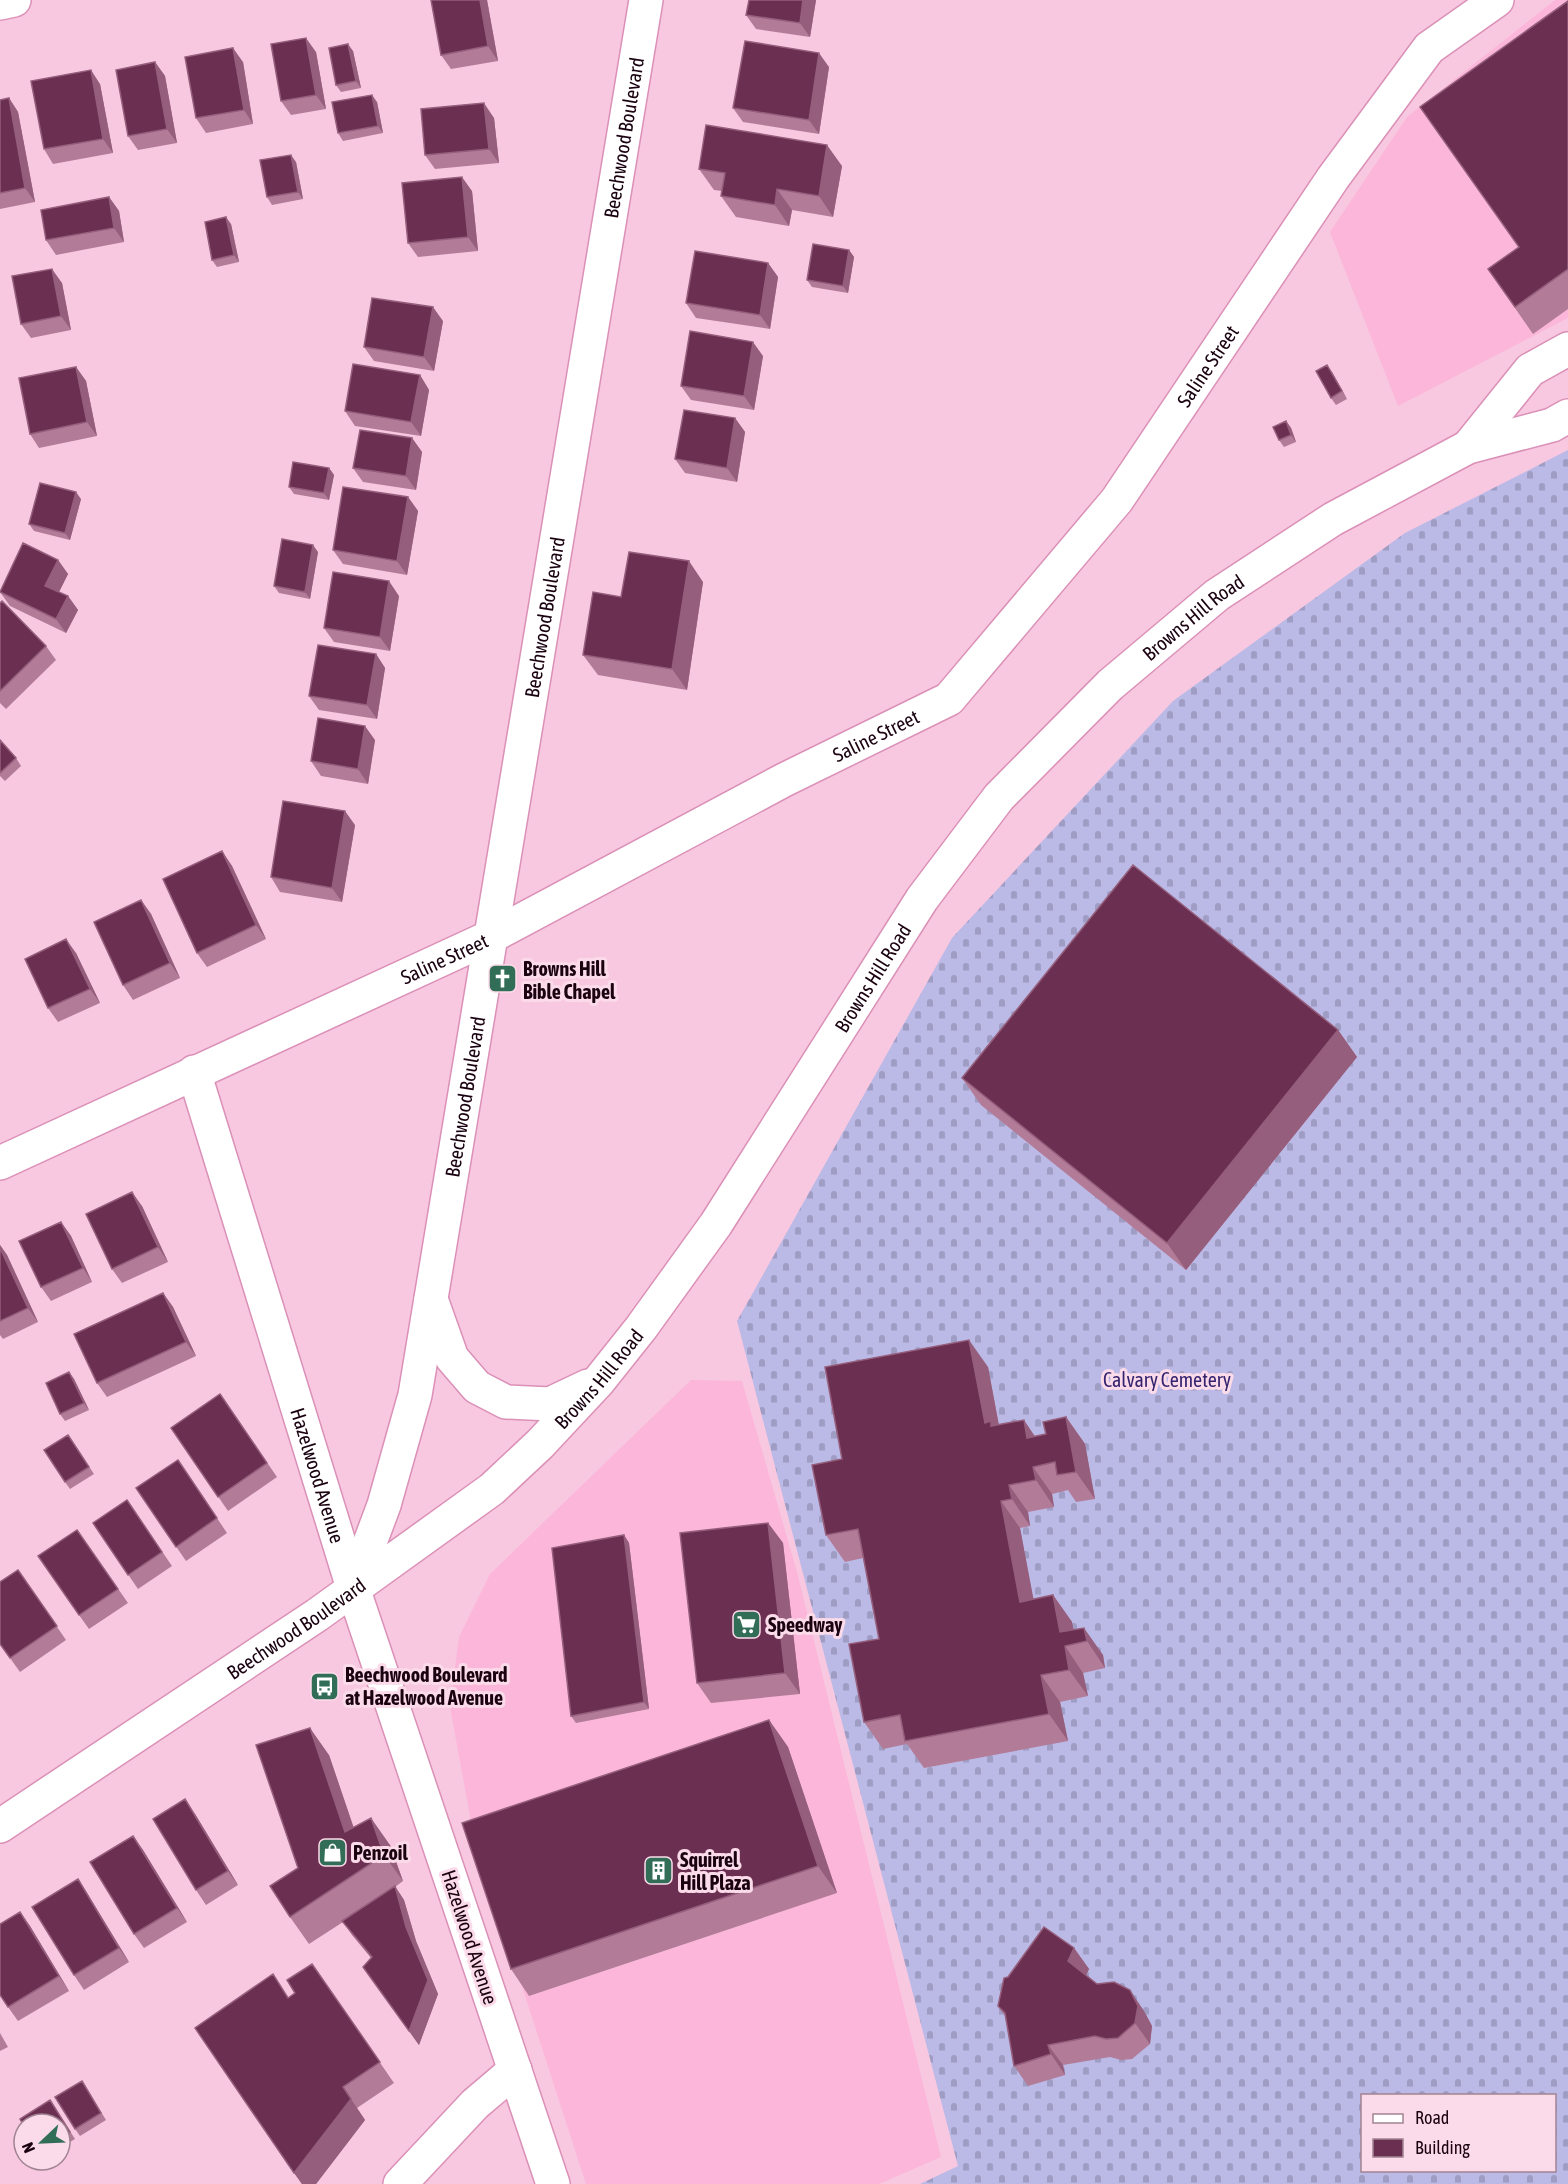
<svg xmlns="http://www.w3.org/2000/svg" width="1568" height="2184" viewBox="0 0 1568 2184" font-family="'Asap Condensed',sans-serif">
	<defs>
		<pattern id="cemetery-stones" width="16" height="16" patternUnits="userSpaceOnUse" patternTransform="scale(1.5)"><rect width="16" height="16" fill="#bbb9e6"/><path d="M2 7V4a2 2 0 0 1 4 0v3zM10 15v-3a2 2 0 0 1 4 0v3z" fill="#a09dc4"/></pattern>
	</defs>
	<rect width="100%" height="100%" fill="#f8c8e0"/>
	<path fill="#fbb6d9" d="M1555,0H1568V318L1398,406L1330,232L1407,117Z
		M691,1380L742,1381L797,1572L941,2157L879,2184H586L474,1838L450,1707L459,1637L490,1574Z"/>
	<path fill="url(#cemetery-stones)" fill-rule="evenodd" d="M1568,450V2184H920L958,2166L737,1321L952,938L1173,701L1405,533ZM1362,2096H1554V2170H1362Z"/>
	<g fill="none" stroke-linecap="round" stroke-linejoin="round">
		<defs>
			<g id="street">
				<path d="M0,3L14,0"/>
				<path id="s1" d="M194,1072L353,1588"/>
				<path id="s2" d="M0,1163L490,937L784,780L949,699L1117,500L1333,178L1429,48L1497,0"/>
			</g>
			<g id="secondary">
				<path d="M400,2184L475,2104L515,2070"/>
				<path id="s3" d="M553,2184L353,1588L384,1505L415,1395L646,0"/>
			</g>
			<g id="primary">
				<path d="M1468,447L1530,370L1568,349"/>
				<path d="M431,1299L452,1358L477,1387L506,1402L550,1404L588,1386"/>
				<path id="s4" d="M0,1826L317,1615L492,1489L540,1444L598,1382L641,1328L716,1224L922,899L999,797L1110,685L1217,595L1333,519L1468,447L1552,425L1568,416"/>
			</g>
		</defs>
		<use href="#street" stroke="#db90b7" stroke-width="36"/>
		<use href="#secondary" stroke="#db90b7" stroke-width="36"/>
		<use href="#primary" stroke="#db90b7" stroke-width="36"/>
		<use href="#street" stroke="#fff" stroke-width="33"/>
		<use href="#secondary" stroke="#fff" stroke-width="33"/>
		<use href="#primary" stroke="#fff" stroke-width="33"/>
	</g>
	<path fill="#b27c98" d="M431,0H487L498,61L451,69L441,55Z
		M816,0L810,37L756,29L746,15Z
		M1568,1V309L1533,334L1488,269L1519,247Z
		M353,51L361,88L341,92L336,85Z
		M316,52L326,109L291,115L281,101Z
		M155,62L165,76L177,143L138,150L128,136Z
		M243,62L253,124L206,133L196,118Z
		M829,67L819,134L743,122L733,108Z
		M100,84L113,153L53,164L44,149Z
		M9,98L18,112L35,202L0,209V100Z
		M377,102L383,133L343,141L338,133Z
		M494,118L499,163L435,169L425,155Z
		M296,162L303,199L272,205L267,197Z
		M842,166L833,217L792,210L789,226L736,217L721,196L722,191L714,190L699,169Z
		M472,191L478,251L418,257L408,243Z
		M109,197L119,211L124,242L56,255L46,240Z
		M231,224L239,262L217,267L212,260Z
		M849,250L854,257L848,293L812,287L807,280Z
		M768,263L778,277L770,329L696,318L686,303Z
		M62,283L71,330L31,338L21,324Z
		M443,321L434,371L374,361L364,347Z
		M763,356L754,410L691,400L681,386Z
		M76,367L86,381L97,436L39,448L30,434Z
		M1332,372L1347,399L1336,405L1331,398Z
		M420,375L429,390L421,436L355,426L345,411Z
		M735,418L745,432L737,482L685,473L675,459Z
		M1286,421L1291,428L1296,442L1284,447L1279,440Z
		M412,438L422,452L416,490L363,482L353,468Z
		M329,468L334,475L329,500L294,494L289,487Z
		M408,497L418,511L407,575L343,564L333,550Z
		M81,499L70,540L34,531L29,524Z
		M318,552L310,599L279,593L274,586Z
		M58,560L68,574L59,592L68,596L78,610L66,633L10,606L0,592Z
		M703,582L687,690L598,675L583,655L621,597Z
		M399,596L390,651L334,642L324,628Z
		M0,603L46,646L56,660L6,709L0,703Z
		M376,654L385,668L377,719L319,710L309,696Z
		M0,740L16,758L21,766L5,781L0,776Z
		M375,740L368,784L321,776L311,761Z
		M355,825L342,902L280,892L271,877Z
		M222,851L232,866L266,939L207,967L197,953Z
		M141,900L151,914L180,978L133,1000L123,985Z
		M76,953L100,1003L58,1022L48,1008Z
		M1338,1030L1357,1057L1186,1270L981,1105L962,1078Z
		M142,1206L168,1262L122,1283L112,1269Z
		M61,1222L71,1236L92,1282L51,1301L41,1287Z
		M0,1245L7,1255L38,1322L3,1339L0,1335Z
		M163,1293L173,1307L196,1356L107,1397L97,1383Z
		M988,1367L999,1425L1035,1436L1046,1434L1066,1417L1085,1444L1095,1499L1076,1502L1068,1490L1052,1494L1054,1507L1028,1512L1030,1526L1020,1528L1033,1599L1053,1595L1072,1622L1073,1630L1103,1655L1105,1668L1083,1673L1088,1696L1060,1702L1068,1741L924,1768L907,1744L883,1749L864,1722L879,1639L863,1558L845,1562L826,1535Z
		M69,1372L74,1379L89,1410L65,1421L60,1414Z
		M220,1394L277,1477L228,1511L171,1428Z
		M68,1435L94,1474L70,1489L65,1482Z
		M178,1460L227,1533L186,1561L136,1488Z
		M127,1500L172,1566L138,1589L93,1523Z
		M768,1523L783,1543L800,1694L711,1703L697,1683Z
		M77,1530L128,1603L89,1629L79,1615Z
		M624,1535L629,1543L649,1709L576,1723L571,1716Z
		M18,1570L66,1640L20,1672L0,1644Z
		M769,1720L788,1747L837,1893L529,1996L511,1969Z
		M329,1755L354,1828L390,1845L403,1881L395,1887L404,1900L416,1941L438,1994L419,2045L363,1967L371,1958L352,1935L343,1922L309,1944L290,1917L298,1868Z
		M195,1814L238,1885L206,1905L196,1890Z
		M133,1836L143,1850L187,1922L144,1948L134,1934Z
		M78,1879L87,1893L129,1962L84,1990L74,1975Z
		M20,1912L30,1926L69,1991L18,2021L8,2007Z
		M1074,1948L1089,1969L1086,1975L1097,1984L1144,2011L1152,2026L1150,2044L1132,2059L1121,2060L1110,2057L1063,2065L1065,2075L1028,2086L1014,2066L1005,2016L998,2006L1008,1977Z
		M312,1964L394,2083L357,2108L365,2120L316,2184H302L195,2028L289,1997L295,1993Z
		M0,2033L8,2047L0,2051Z
		M82,2081L106,2120L80,2136L75,2129Z
		M50,2100L75,2139L60,2148V2124Z"/>
	<path fill="#955e7c" d="M480,0H487L498,61L488,46Z
		M803,0H816L810,37L800,23Z
		M306,38L316,52L326,109L316,95Z
		M348,44L353,51L361,88L356,81Z
		M233,48L243,62L253,124L244,110Z
		M819,53L829,67L819,134L809,120Z
		M155,62L165,76L177,143L167,129Z
		M91,70L100,84L113,153L103,139Z
		M372,95L377,102L383,133L378,126Z
		M9,98L18,112L35,202L25,188Z
		M484,103L494,118L499,163L489,149Z
		M827,145L842,166L833,217L819,196Z
		M291,155L296,162L303,199L298,192Z
		M462,177L472,191L478,251L468,237Z
		M777,189L792,210L789,226L775,205Z
		M109,197L119,211L124,242L114,228Z
		M226,217L231,224L239,262L234,255Z
		M849,250L854,257L848,293L843,286Z
		M768,263L778,277L770,329L760,315Z
		M52,269L62,283L71,330L61,316Z
		M433,307L443,321L434,371L424,357Z
		M753,342L763,356L754,410L744,396Z
		M1327,365L1332,372L1347,399L1342,391Z
		M76,367L86,381L97,436L87,422Z
		M420,375L429,390L421,436L411,422Z
		M735,418L745,432L737,482L727,468Z
		M1286,421L1291,428L1296,442L1291,435Z
		M412,438L422,452L416,490L406,476Z
		M329,468L334,475L329,500L324,493Z
		M76,492L81,499L70,540L65,533Z
		M408,497L418,511L407,575L397,561Z
		M313,545L318,552L310,599L305,592Z
		M58,560L68,574L55,600L45,586Z
		M689,561L703,582L687,690L672,669Z
		M389,581L399,596L390,651L380,637Z
		M68,596L78,610L66,633L56,619Z
		M376,654L385,668L377,719L367,705Z
		M365,726L375,740L368,784L358,769Z
		M345,811L355,825L342,902L332,888Z
		M222,851L232,866L266,939L256,925Z
		M141,900L151,914L180,978L170,963Z
		M66,939L76,953L100,1003L90,989Z
		M1338,1030L1357,1057L1186,1270L1167,1243Z
		M132,1192L142,1206L168,1262L158,1247Z
		M61,1222L71,1236L92,1282L83,1268Z
		M0,1245L7,1255L38,1322L28,1308L0,1248Z
		M163,1293L173,1307L196,1356L186,1342Z
		M969,1340L988,1367L1001,1437L985,1423Z
		M69,1372L74,1379L89,1410L84,1403Z
		M1066,1417L1085,1444L1095,1499L1076,1472Z
		M1024,1420L1042,1447L1027,1438Z
		M1033,1467L1052,1494L1054,1507L1036,1480Z
		M1009,1485L1028,1512L1030,1526L1012,1499Z
		M1001,1501L1020,1528L1039,1628L1020,1602Z
		M768,1523L783,1543L800,1694L785,1673Z
		M624,1535L629,1543L649,1709L644,1702Z
		M1053,1595L1072,1622L1076,1643L1060,1632Z
		M1084,1628L1103,1655L1105,1668L1087,1641Z
		M1065,1646L1083,1673L1088,1696L1069,1670Z
		M1041,1675L1060,1702L1068,1741L1049,1714Z
		M769,1720L788,1747L837,1893L818,1866Z
		M310,1728L329,1755L364,1859L345,1832Z
		M185,1799L195,1814L238,1885L228,1871Z
		M371,1818L390,1845L403,1881L384,1855Z
		M133,1836L143,1850L187,1922L177,1908Z
		M78,1879L87,1893L129,1962L119,1948Z
		M395,1886L404,1900L416,1941L438,1994L419,2045L409,2031L406,1927Z
		M20,1912L30,1926L69,1991L59,1976Z
		M1074,1948L1089,1969L1083,1982L1068,1961Z
		M1130,1990L1144,2011L1152,2026L1150,2044L1135,2023Z
		M1048,2045L1063,2065L1065,2075L1051,2054Z
		M343,2087L365,2120L316,2184H302L294,2173Z"/>
	<path fill="#6b3051" stroke="#955e7c" stroke-width="1.5" d="M431,0H480L488,46L441,55Z
		M749,0H803L800,23L746,15Z
		M1568,1V269L1515,307L1488,269L1519,247L1420,107Z
		M306,38L316,95L281,101L271,44Z
		M745,41L819,53L809,120L733,108Z
		M348,44L356,81L336,85L329,48Z
		M233,48L244,110L196,118L185,57Z
		M155,62L167,129L128,136L116,70Z
		M91,70L103,139L44,149L31,81Z
		M372,95L378,126L338,133L332,102Z
		M9,98L25,188L0,193V100Z
		M484,103L489,149L425,155L421,109Z
		M706,125L827,145L819,196L777,189L775,205L721,196L725,173L699,169Z
		M291,155L298,192L267,197L260,160Z
		M462,177L468,237L408,243L402,183Z
		M109,197L114,228L46,240L41,210Z
		M226,217L234,255L212,260L205,222Z
		M813,244L849,250L843,286L807,280Z
		M695,251L768,263L760,315L686,303Z
		M52,269L61,316L21,324L12,276Z
		M372,298L433,307L424,357L364,347Z
		M690,331L753,342L744,396L681,386Z
		M353,364L420,375L411,422L345,411Z
		M1327,365L1342,391L1331,398L1316,371Z
		M76,367L87,422L30,434L19,378Z
		M684,410L735,418L727,468L675,459Z
		M1286,421L1291,435L1279,440L1273,427Z
		M360,430L412,438L406,476L353,468Z
		M293,462L329,468L324,493L289,487Z
		M40,483L76,492L65,533L29,524Z
		M343,487L408,497L397,561L333,550Z
		M282,539L313,545L305,592L274,586Z
		M23,543L58,560L45,586L68,596L56,619L0,592Z
		M629,552L689,561L672,669L583,655L593,592L621,597Z
		M333,572L389,581L380,637L324,628Z
		M2,601L46,646L0,691V603Z
		M318,645L376,654L367,705L309,696Z
		M318,718L365,726L358,769L311,761Z
		M0,740L16,758L0,773Z
		M283,801L345,811L332,888L271,877Z
		M222,851L256,925L197,953L163,879Z
		M1133,865L1338,1030L1167,1243L962,1078Z
		M141,900L170,963L123,985L94,922Z
		M66,939L90,989L48,1008L25,959Z
		M132,1192L158,1247L112,1269L86,1214Z
		M61,1222L83,1268L41,1287L19,1241Z
		M0,1248L28,1308L0,1321Z
		M163,1293L186,1342L97,1383L74,1334Z
		M969,1340L985,1423L991,1421V1426L1024,1420L1027,1438L1046,1434L1043,1422L1066,1417L1076,1472L1057,1475L1055,1462L1033,1467L1036,1480L1009,1485L1012,1499L1001,1501L1020,1602L1053,1595L1060,1632L1084,1628L1087,1641L1065,1646L1069,1670L1041,1675L1049,1714L905,1741L900,1715L864,1722L849,1644L879,1639L858,1529L826,1535L812,1465L842,1459L825,1367Z
		M69,1372L84,1403L60,1414L46,1383Z
		M220,1394L267,1463L218,1497L171,1428Z
		M68,1435L89,1467L65,1482L44,1450Z
		M178,1460L217,1518L176,1547L136,1488Z
		M127,1500L162,1552L128,1575L93,1523Z
		M768,1523L785,1673L697,1683L680,1533Z
		M77,1530L118,1589L79,1615L38,1556Z
		M624,1535L644,1702L571,1716L552,1548Z
		M18,1570L57,1626L10,1658L0,1644V1582Z
		M769,1720L818,1866L511,1969L462,1823Z
		M310,1728L345,1832L371,1818L384,1855L290,1917L270,1886L298,1868L256,1745Z
		M185,1799L228,1871L196,1890L153,1819Z
		M133,1836L177,1908L134,1934L90,1862Z
		M78,1879L119,1948L74,1975L32,1907Z
		M395,1886L406,1927L428,1980L409,2031L363,1967L372,1957L342,1921Z
		M20,1912L59,1976L8,2007L0,1995V1924Z
		M1044,1927L1074,1948L1068,1961L1097,1984L1114,1982L1130,1990L1138,2006L1135,2023L1118,2038L1106,2039L1095,2036L1048,2045L1051,2054L1014,2066L1005,2013L998,2006L1004,1978L1008,1977Z
		M312,1964L380,2062L343,2087L351,2099L294,2173L195,2028L273,1974L288,1998L295,1993L287,1980Z
		M82,2081L101,2113L75,2129L55,2097Z
		M50,2100L70,2132L60,2138V2124H24V2126L20,2119Z"/>
	<defs>
		<symbol id="church-square" viewBox="-11 -11 22 22"><rect x="-9" y="-9" width="18" height="18" rx="4" fill="#326d58" stroke="#fbdbea"/><path d="M-1.2-6h2.4v3.5h3.3v2.4h-3.3V6h-2.4V-.1h-3.3v-2.4h3.3Z" fill="#fff"/></symbol>
		<symbol id="supermarket-square" viewBox="-11 -11 22 22"><rect x="-9" y="-9" width="18" height="18" rx="4" fill="#326d58" stroke="#fbdbea"/><path d="M-6-5.5h2.5l.6 2H6L4.5 2H-2.5L-4.4-4H-6ZM-1.5 3.2a1.3 1.3 0 1 0 .1 0ZM3 3.2a1.3 1.3 0 1 0 .1 0Z" fill="#fff"/></symbol>
		<symbol id="bus-square" viewBox="-11 -11 22 22"><rect x="-9" y="-9" width="18" height="18" rx="4" fill="#326d58" stroke="#fbdbea"/><path d="M-5-6H5V4H4V6H2V4H-2V6H-4V4H-5ZM-3.5-4V0h7V-4ZM-3.5 1.2v1.5H-2V1.2ZM2 1.2v1.5H3.5V1.2Z" fill="#fff"/></symbol>
		<symbol id="shop-square" viewBox="-11 -11 22 22"><rect x="-9" y="-9" width="18" height="18" rx="4" fill="#326d58" stroke="#fbdbea"/><path d="M-5-2.5h2.3a2.7 3.5 0 0 1 5.4 0H5L5.5 6h-11ZM-1.5-2.5h3a1.5 2.3 0 0 0-3 0Z" fill="#fff"/></symbol>
		<symbol id="building-square" viewBox="-11 -11 22 22"><rect x="-9" y="-9" width="18" height="18" rx="4" fill="#326d58" stroke="#fbdbea"/><path d="M-4-6H4V6H1V3H-1V6H-4ZM-2.5-4.3h1.7v1.8h-1.7ZM.8-4.3h1.7v1.8H.8ZM-2.5-1h1.7V.8h-1.7ZM.8-1h1.7V.8H.8Z" fill="#fff"/></symbol>
	</defs>
	<g fill-rule="evenodd">
		<use href="#church-square" x="486" y="962" width="33" height="33"/>
		<use href="#supermarket-square" x="730" y="1608" width="33" height="33"/>
		<use href="#bus-square" x="308" y="1670" width="33" height="33"/>
		<use href="#shop-square" x="316" y="1836" width="33" height="33"/>
		<use href="#building-square" x="642" y="1854" width="33" height="33"/>
	</g>
	<g text-anchor="middle" dominant-baseline="central" stroke-width="6" stroke-linejoin="round" paint-order="stroke">
		<g font-size="20" fill="#1a0210" stroke="#fbdbea">
			<text stroke="none"><textPath href="#s3" startOffset="2106">Beechwood Boulevard</textPath></text>
			<text stroke="none"><textPath href="#s2" startOffset="1479">Saline Street</textPath></text>
			<text stroke="none"><textPath href="#s3" startOffset="1620">Beechwood Boulevard</textPath></text>
			<text stroke="none"><textPath href="#s4" startOffset="1722">Browns Hill Road</textPath></text>
			<text stroke="none"><textPath href="#s2" startOffset="975">Saline Street</textPath></text>
			<text stroke="none"><textPath href="#s2" startOffset="489">Saline Street</textPath></text>
			<text stroke="none"><textPath href="#s4" startOffset="1236">Browns Hill Road</textPath></text>
			<text stroke="none"><textPath href="#s3" startOffset="1134">Beechwood Boulevard</textPath></text>
			<text stroke="none"><textPath href="#s4" startOffset="750">Browns Hill Road</textPath></text>
			<text stroke="none"><textPath href="#s1" startOffset="422">Hazelwood Avenue</textPath></text>
			<text stroke="none"><textPath href="#s4" startOffset="356">Beechwood Boulevard</textPath></text>
			<text transform="translate(470 1937) rotate(72)">Hazelwood Avenue</text>
		</g>
		<g font-size="20" font-weight="bold" fill="#1a0210" stroke="#fbdbea" text-anchor="start">
			<text x="523" y="968">Browns Hill<tspan x="523" dy="23">Bible Chapel</tspan></text>
			<text x="768" y="1624">Speedway</text>
			<text x="345" y="1674">Beechwood Boulevard<tspan x="345" dy="23">at Hazelwood Avenue</tspan></text>
			<text x="353" y="1852">Penzoil</text>
			<text x="680" y="1859">Squirrel<tspan x="680" dy="23">Hill Plaza</tspan></text>
		</g>
		<g font-size="20" fill="#34246f" stroke="#fbdbea">
			<text x="1167" y="1379">Calvary Cemetery</text>
		</g>
	</g>
	<rect x="1361" y="2094" width="195" height="78" fill="#fbdbea" stroke="#a18493" stroke-width="1.5"/>
	<rect x="1373" y="2114" width="30" height="9" fill="#ffffff" stroke="#a18493" stroke-width="1.5"/>
	<text x="1415" y="2124" font-size="18" fill="#1a0210">Road</text>
	<rect x="1373" y="2139" width="30" height="18" fill="#6b3051" stroke="#a18493" stroke-width="1.5"/>
	<text x="1415" y="2154" font-size="18" fill="#1a0210">Building</text>
	<g transform="translate(42 2142) rotate(247)"><circle r="28" fill="#fbdbea" stroke="#a18493" stroke-width="1.5"/>
	<path d="M0-4.5L10 22L0 15L-10 22Z" fill="#326d58"/>
	<text y="-9" font-size="16" font-weight="bold" text-anchor="middle" fill="#1a0210">N</text>
	</g>
</svg>
